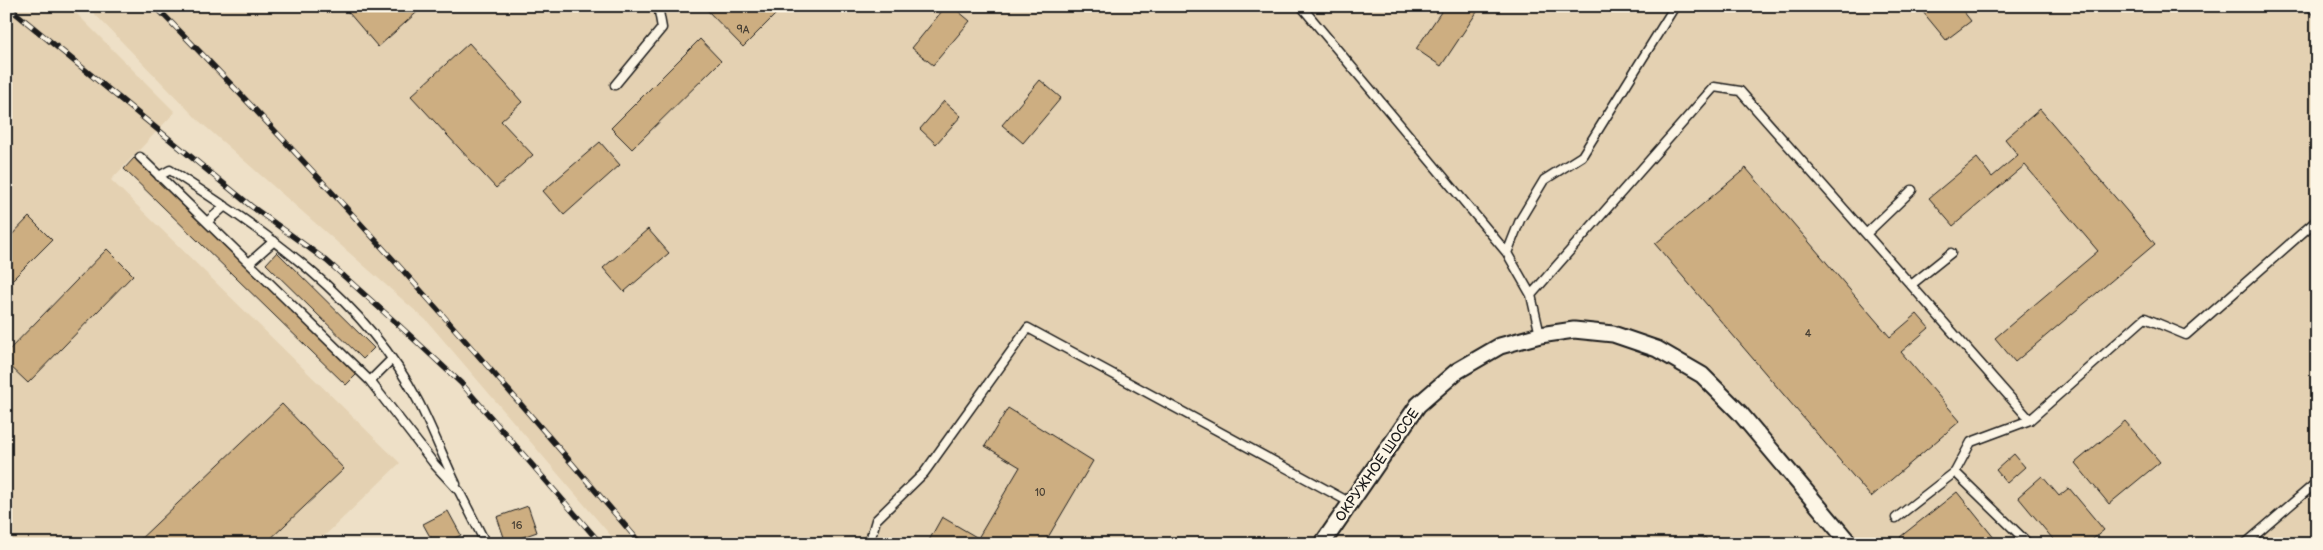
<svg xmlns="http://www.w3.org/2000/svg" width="2323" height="550" viewBox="0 0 2323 550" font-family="'Balsamiq Sans',sans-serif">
	<rect width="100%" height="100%" fill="#eee0c7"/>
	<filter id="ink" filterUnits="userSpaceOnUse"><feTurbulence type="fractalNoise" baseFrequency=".02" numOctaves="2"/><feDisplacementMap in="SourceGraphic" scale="10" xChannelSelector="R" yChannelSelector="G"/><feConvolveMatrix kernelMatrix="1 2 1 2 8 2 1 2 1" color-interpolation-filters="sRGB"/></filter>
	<g filter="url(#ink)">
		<path fill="#e4d1b2" d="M6,6H69L175,112L111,180L400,463L316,544H6Z
			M87,6H2317V544H618L427,321L198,120Z"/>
		<path fill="#cdae81" stroke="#1c1c1c" d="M343,6H424L378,47Z
			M703,6H774L779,11L743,47Z
			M946,6H952L970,21L933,65L912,48Z
			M1445,6H1481L1441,66L1416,49Z
			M1918,6H1959L1971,21L1946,40Z
			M700,39L721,61L632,149L611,128Z
			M469,43L522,102L501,121L533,155L496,188L411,96Z
			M1040,80L1061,98L1023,143L1002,125Z
			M944,101L961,116L936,144L920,129Z
			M2040,109L2155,244L2015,362L1995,338L2098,251L2025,165L1953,226L1929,198L1977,158L1992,177L2018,155L2005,139Z
			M600,142L620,165L564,215L543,191Z
			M134,158L357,374L346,385L124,169Z
			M1746,168L1890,337L1917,314L1929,328L1901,352L1960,421L1871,497L1655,244Z
			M29,217L52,240L6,286V241Z
			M648,229L669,253L624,292L603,268Z
			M107,249L133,275L28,383L6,362V353Z
			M277,252L374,348L363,359L266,264Z
			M282,404L344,469L265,544H135Z
			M1008,408L1093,461L1044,544H927L942,517L978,538L1020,467L985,446Z
			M2125,421L2160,462L2109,504L2075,463Z
			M2014,454L2025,467L2007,483L1996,470Z
			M2042,476L2059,496L2069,488L2104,530L2087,544H2057L2018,497Z
			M1957,492L1999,544H1906L1900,537Z
			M528,506L537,532L506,543L497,517Z
			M448,511L461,535L443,544H434L423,524Z
			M1705,537L1710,544H1696Z"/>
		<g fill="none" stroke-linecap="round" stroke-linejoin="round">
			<defs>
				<path id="lane" d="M1301,6L1507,253L1531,295L1540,335
					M2310,6L2317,12
					M615,85L662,28L658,6
					M140,157L370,381L435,465L459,491L486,544
					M159,176L170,170C265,232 364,297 418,401C432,428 443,457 456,484
					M207,222L225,206
					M1866,234L1912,190
					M1507,253L1520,220L1544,180L1582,156L1675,6
					M249,263L274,241
					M1911,285L1951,253
					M1531,295L1714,87L1740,91L2030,420L2145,318L2186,335L2317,220
					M370,381L392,359
					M1896,518L1955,472
					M869,544L876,520L924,473L1028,328L1351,503
					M2029,544L1955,472L1971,442L2030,420
					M2245,544L2317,482"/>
				<path id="street" d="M1322,544L1418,405L1457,371L1500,346L1540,335L1574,330L1613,334L1657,349L1702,375L1740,413L1850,544"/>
			</defs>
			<use href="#lane" stroke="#1c1c1c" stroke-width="11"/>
			<use href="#street" stroke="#1c1c1c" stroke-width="19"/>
			<use href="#lane" stroke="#fcf5e5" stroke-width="8"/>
			<use href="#street" stroke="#fcf5e5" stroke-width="15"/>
			<defs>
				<path id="rail" d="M7,6L251,206L327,261L403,329L461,383L601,544
					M155,6C325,178 484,360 641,544"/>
			</defs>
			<use href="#rail" stroke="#1c1c1c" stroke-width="5.5"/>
			<use href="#rail" stroke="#fcf5e5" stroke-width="4" stroke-dasharray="11" stroke-linecap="butt"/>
		</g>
	</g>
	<g text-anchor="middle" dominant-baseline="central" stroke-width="4.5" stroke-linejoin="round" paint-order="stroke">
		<g font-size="11" fill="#484035">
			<text x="743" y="29">9А</text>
			<text x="1808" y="333">4</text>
			<text x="1040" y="492">10</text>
			<text x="517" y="525">16</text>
		</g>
		<g font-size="14" fill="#1c1c1c" stroke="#fcf5e5">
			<text transform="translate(1377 465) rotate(-55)">ОКРУЖНОЕ ШОССЕ</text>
		</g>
	</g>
	<rect width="2323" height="550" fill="none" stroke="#fcf5e5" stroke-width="25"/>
	<rect x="12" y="12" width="2298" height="525" fill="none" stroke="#1c1c1c" stroke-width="2" filter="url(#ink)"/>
</svg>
